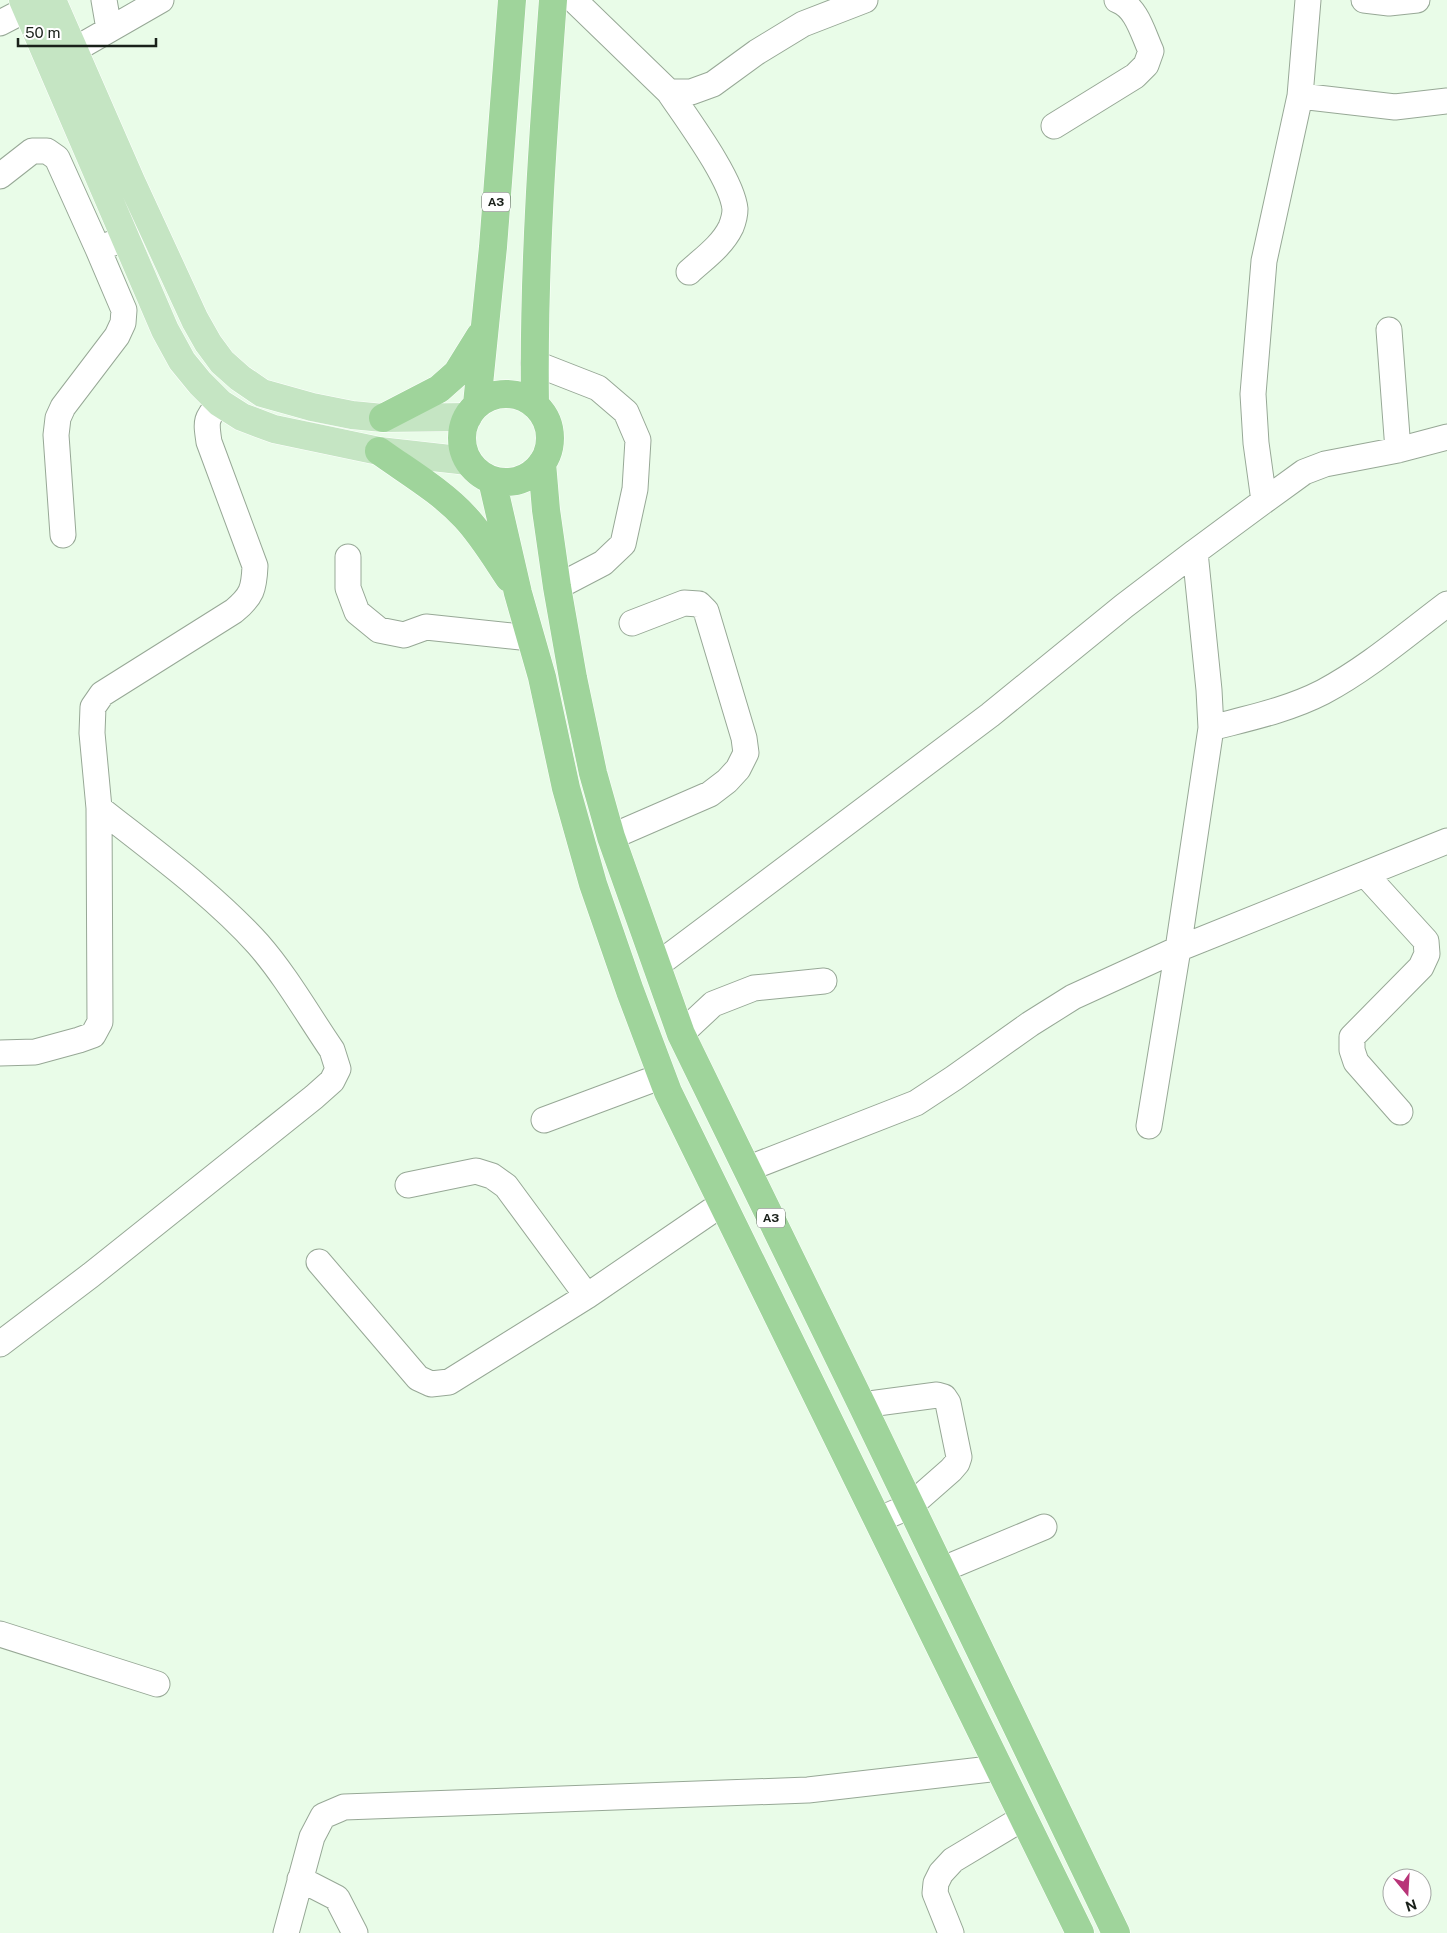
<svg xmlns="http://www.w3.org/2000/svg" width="1447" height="1933" viewBox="0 0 1447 1933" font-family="'Public Sans',sans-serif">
	<rect width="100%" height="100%" fill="#e9fce8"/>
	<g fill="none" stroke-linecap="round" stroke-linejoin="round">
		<defs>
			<path id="minor" d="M104,0L109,29
				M574,0L669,92H691L713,84L757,52L803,24L865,0
				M1364,0L1389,3L1417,0
				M0,23L27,9
				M74,50L161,0
				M669,92C687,119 732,179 735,209C735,214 733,222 731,227C722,246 703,259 689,272
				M1300,96L1395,107L1447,101
				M1054,126L1135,76L1146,65L1151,51C1143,34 1137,7 1117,0
				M0,176L32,151H47L57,158L98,249L113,243
				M1389,330L1398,450
				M534,363L598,388L626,412L638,440L635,489L623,544L603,563L557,587
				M1264,501L1304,472L1325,464L1398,450L1447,437
				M63,535L56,435L58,418L63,407L117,336L123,323L124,310L98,249
				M348,557V588L357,612L379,630L404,635L426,627L530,638
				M1211,728C1249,718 1288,710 1323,692C1368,668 1407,634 1447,604
				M611,837L710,794L727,781L738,769L746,753L744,738L706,611L699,604L684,603L632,623
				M1365,874L1426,941L1427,954L1421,967L1352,1037V1050L1356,1062L1400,1112
				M656,966L990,715L1124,606L1195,552
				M681,1034L713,1004L754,988L824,981
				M0,1053L35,1052L79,1040L93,1035L100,1022L99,808L92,733L93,707L102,694L234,611C252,596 254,589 255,566L209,442C206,421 205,419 220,403
				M544,1120L662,1076
				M1149,1126L1178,949L1447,841
				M747,1169L916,1103L954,1078L1030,1024L1073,997L1178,949L1211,728L1209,690L1195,552L1264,501L1256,443L1253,394L1264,261L1300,96L1308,0
				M408,1185L476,1171L492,1176L506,1186L587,1296
				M319,1262L418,1378L431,1384L449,1382L587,1296L723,1203
				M0,1344L91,1275L314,1097L332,1081L338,1069L332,1050C308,1015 286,976 258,944C213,894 152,850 99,808
				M862,1405L937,1395L944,1397L948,1403L959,1457L957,1463L951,1470L910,1506L878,1520
				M941,1570L1044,1527
				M0,1634L157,1684
				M300,1879L337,1898L355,1933
				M286,1933L312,1837L323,1816L344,1807L808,1790L999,1768
				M951,1933L935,1893L936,1883L941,1873L953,1860L1023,1818"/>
			<path id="major" d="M23,0L165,330L182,361L200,383L220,403L242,417L274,429L379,451L468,461
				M52,0L131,181L195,320L208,343L222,362L240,378L262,393L312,407L352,415L383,418L468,417"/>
			<path id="highway" d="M462 438a44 44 0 1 1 88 0a44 44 0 1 1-88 0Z
				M477,404L493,247L512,0
				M535,404C533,269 543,134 553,0
				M383,418L439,389L457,373L480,336
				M379,451C408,472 441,491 465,517C482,535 495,557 509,578
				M542,463L546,510L557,587L573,678L593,773L611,837L681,1034L862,1405L1116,1933
				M492,480L518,593L542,677L566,788L593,884L630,991L668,1092L1080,1933"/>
		</defs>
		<use href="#minor" stroke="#97a896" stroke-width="27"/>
		<use href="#major" stroke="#fff" stroke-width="29"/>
		<use href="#highway" stroke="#fff" stroke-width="29"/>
		<use href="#minor" stroke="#fff" stroke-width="25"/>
		<use href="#major" stroke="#c5e5c3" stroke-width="28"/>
		<use href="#highway" stroke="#9fd49b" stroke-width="28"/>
	</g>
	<g text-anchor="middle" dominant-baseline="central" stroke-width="4" stroke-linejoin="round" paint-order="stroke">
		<g fill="#fff" stroke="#5f645f" stroke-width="1">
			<rect x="482" y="192.5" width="28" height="19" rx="4"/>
			<rect x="757" y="1208.5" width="28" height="19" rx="4"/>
		</g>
		<g font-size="12" font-weight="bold" fill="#1a211a">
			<text x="496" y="202">A3</text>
			<text x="771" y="1218">A3</text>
		</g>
	</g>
	<g transform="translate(1407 1893) rotate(162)"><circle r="24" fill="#ffffff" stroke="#a3a6a3"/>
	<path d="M0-4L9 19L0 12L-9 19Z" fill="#b83478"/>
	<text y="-8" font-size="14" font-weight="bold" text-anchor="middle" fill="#1a211a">N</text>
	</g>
	<path d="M18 38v8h138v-8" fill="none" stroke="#1a211a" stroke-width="2.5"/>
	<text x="25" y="38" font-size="15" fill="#1a211a" stroke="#ffffff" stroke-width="4" paint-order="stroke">50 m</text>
</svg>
